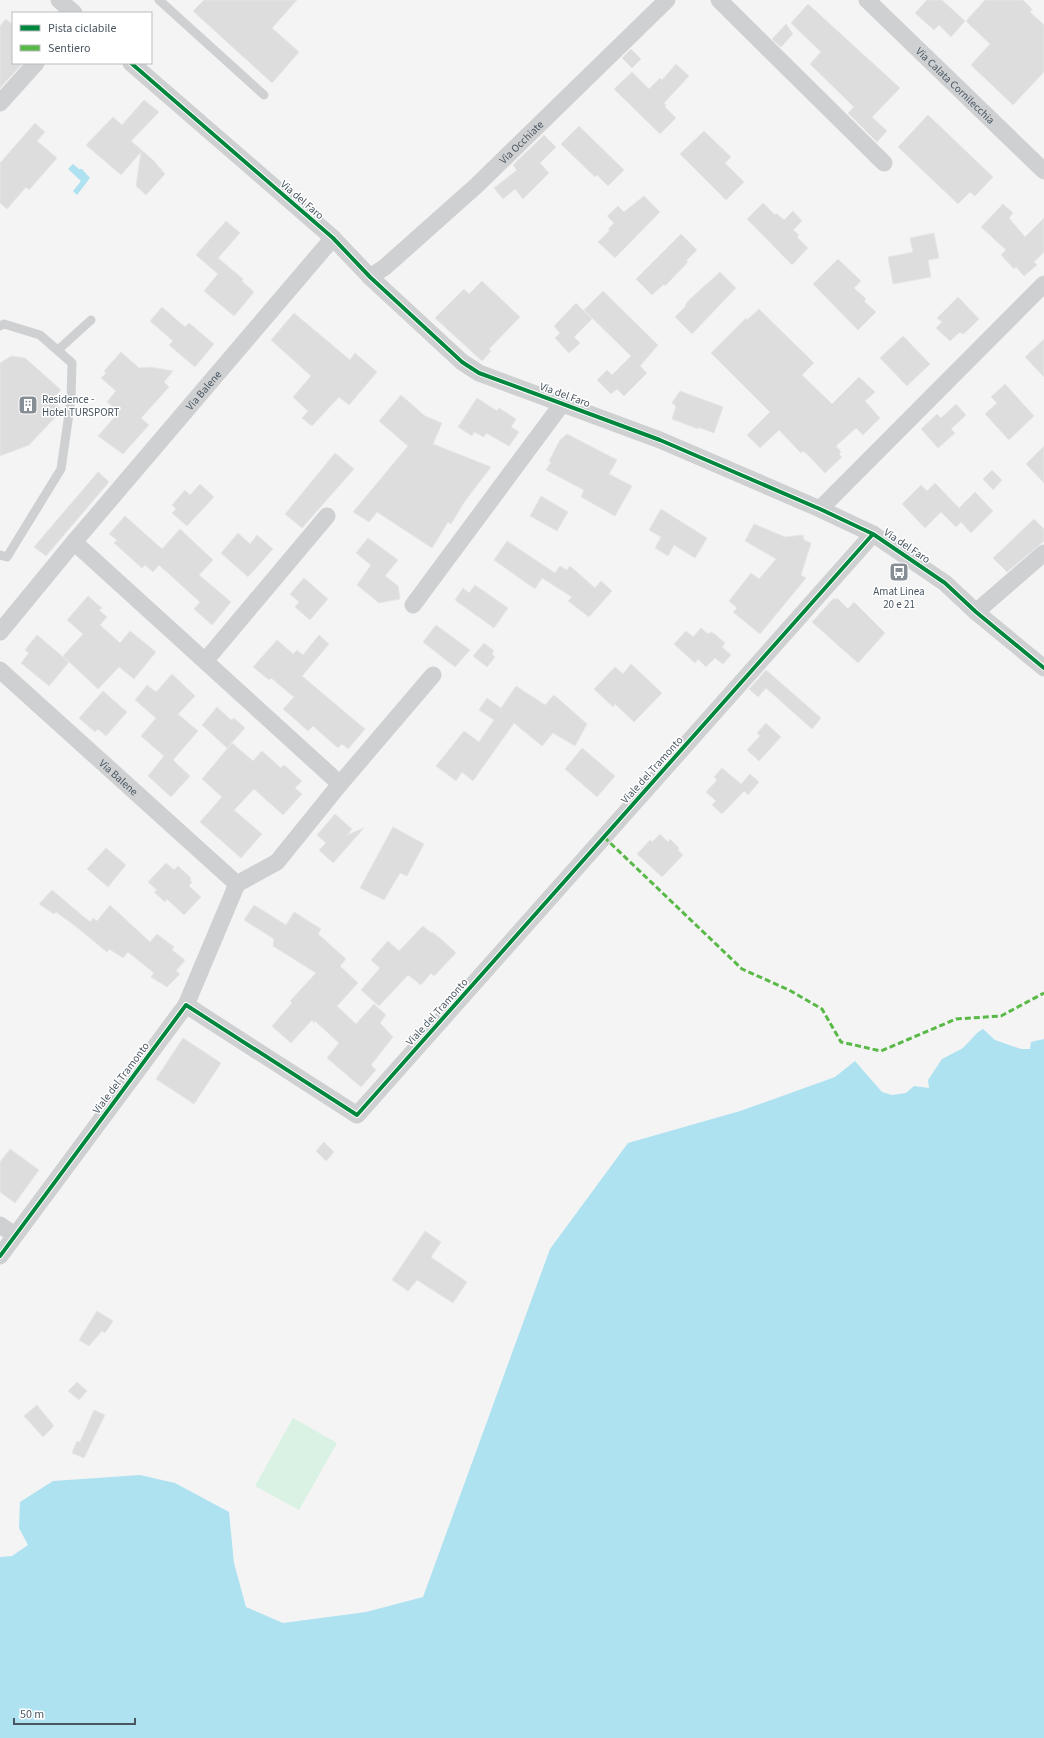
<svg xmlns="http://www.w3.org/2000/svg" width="1044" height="1738" viewBox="0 0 1044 1738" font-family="'Source Sans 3',sans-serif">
	<rect width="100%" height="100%" fill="#f4f4f4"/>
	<path fill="#d9f2e3" d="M293,1418L337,1443L299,1510L255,1486Z"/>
	<path fill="#aee2f0" d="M73,164L79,169H82L90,178L77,195L73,191L81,181L68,169Z
		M983,1029L995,1040L1021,1049H1030L1031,1042L1044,1039V1738H0V1557L12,1556L28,1545L19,1528L20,1502L53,1481L140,1475L175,1483L229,1512L234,1563L246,1607L283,1623L366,1612L423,1597L550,1249L628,1143L740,1111L835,1077L855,1061L882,1092L892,1095L906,1093L914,1086L929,1088L928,1080L942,1059L963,1048L977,1033Z"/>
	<path fill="#ddddde" stroke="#e5e6e7" d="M204,0H297L272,28L299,52L272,83L193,11Z
		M927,0H942L965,21L951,37L939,25L934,30L915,13Z
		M985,0H1023L1032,9L1030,12L1044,25V72L1013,105L971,65L990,44L966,21Z
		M808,4L900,88L872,117L887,131L877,142L848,113L854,107L810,64L821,52L791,23Z
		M6,19L13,25V63H23L0,88V26Z
		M786,24L793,34L781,47L772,39Z
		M631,49L641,59L632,68L622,58Z
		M676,64L689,76L664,103L666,105L665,107L676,118L660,134L614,89L632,72L649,89L660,78L662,80Z
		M144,100L159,112L131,141L153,160L165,174L146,195L136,186L141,152L121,175L86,145L113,117L122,125Z
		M928,115L993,177L975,196L970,192L958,204L898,147Z
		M35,123L45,132L37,141L57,158L29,190L26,187L7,209L0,203V163Z
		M579,126L624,170L608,186L597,175L595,177L561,144Z
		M704,131L731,157L725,163L744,182L726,200L680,154Z
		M544,135L556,147L540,163L549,173L523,199L515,189L503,199L494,188L517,170L513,165Z
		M644,196L660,212L615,258L598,242L610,230L608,229L614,223L607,216L618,206L624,212Z
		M763,203L775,215L776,213L784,220L793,211L802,221L793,230L799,235L797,237L808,248L792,265L747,219Z
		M1003,204L1013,213L1009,218L1025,237L1044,218V252L1034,262L1037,265L1024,276L1016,267L1014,269L1001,255L1006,250L981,227Z
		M226,221L240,233L218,258L243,279L242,281L254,292L234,316L204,291L218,274L196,255Z
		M934,233L939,258L928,260L931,277L893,284L888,257L913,252L910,238Z
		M681,234L697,250L686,261L688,262L665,286L664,284L652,295L636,279Z
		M838,259L861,281L854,288L866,299L864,301L876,312L858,330L813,284Z
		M720,272L736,288L692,334L675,317L686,306L685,305L690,299Z
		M482,281L520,317L489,349L491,351L482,361L435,318L464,289L469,294Z
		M603,291L658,345L640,366L647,373L624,396L617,389L611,394L597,380L607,370L612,375L631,356L584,310Z
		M958,297L979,319L965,333L962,334L960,332L950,341L936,328L942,322L937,318Z
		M576,303L592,319L574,337L580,343L569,353L555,338L560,333L554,326Z
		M162,307L185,327L189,323L214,344L195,367L169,345L173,341L150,321Z
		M759,309L814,363L802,375L832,404L859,377L875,392L865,401L880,418L863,435L856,428L836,446L841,452L839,454L842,457L825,473L808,455L803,451L801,453L779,430L760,448L747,435L770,412L711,353L746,318L747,320Z
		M294,313L350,360L355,353L377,372L349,405L339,397L312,426L302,418L308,411L293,397L311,376L271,340Z
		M903,336L930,364L907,386L880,358Z
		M1044,339V377L1025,357Z
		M121,352L139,368L150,367L173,371L164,382L169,387L141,418L149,425L123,454L98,436L119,412L107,402L116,391L101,378L106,373L104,371Z
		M11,356L25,358L61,390L51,400L62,410L29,445L0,456V363Z
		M1005,384L1034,416L1009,440L985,414L997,403L991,397Z
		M680,391L723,407L714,433L698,427V429L672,419L676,406L672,403Z
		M401,395L425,416L442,423L433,444L491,467L465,501L451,524L448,522L432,548L377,512L369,522L353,512L408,446L379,421Z
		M477,398L497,411L499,408L516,419L511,427L519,432L509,446L486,433L484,437L474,432L472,436L458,427Z
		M956,404L966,415L951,429L955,433L938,448L921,429L937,414L941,418Z
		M567,434L617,460L609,474L632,486L615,516L581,497L584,490L546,470L551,462L549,461L560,440Z
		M1044,446V483L1026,464Z
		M335,453L354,469L302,528L285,514Z
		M992,470L1002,480L993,490L983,479Z
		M98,472L109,482L46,556L34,547Z
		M935,483L959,508L975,492L993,511L971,533L961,522L956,527L941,512L925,528L902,504L921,485L927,491Z
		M200,484L214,497L187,526L172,513L176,509L172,505L185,490L190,495Z
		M541,496L568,512L557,531L530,516Z
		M661,509L707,538L695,558L674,545L668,556L655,548L661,537L649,530Z
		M125,516L162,549L180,529L213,560L199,575L231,602L212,625L194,609L200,602L159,565L153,572L145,565L142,568L114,543L117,540L109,534Z
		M1034,519L1044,529V541L1007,572L993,558Z
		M754,524L785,537L803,535L804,540L811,543L801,575L806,578L760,634L733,612L737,608L729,601L751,573L759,579L776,559L745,541Z
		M238,533L250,544L257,535L273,549L248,577L221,553Z
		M368,538L398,560L385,576L398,586L400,599L379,603L357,585L371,565L356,553Z
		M507,541L555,573L560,566L567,570L570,566L595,588L601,581L612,591L589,617L568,601L572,597L542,578L535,589L494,560Z
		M304,578L328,599L310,620L295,607L299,602L290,594Z
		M475,585L508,608L494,628L455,600L463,588L469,593Z
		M88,596L102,608L99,610L107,617L100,625L120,643L130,631L156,652L134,679L119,667L98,689L63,656L83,634L67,620Z
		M833,599H838L848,609L854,602L885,633L858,663L812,622Z
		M436,625L470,650L455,667L423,642Z
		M701,628L708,634L711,632L716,635L725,643L722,647L731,655L723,664L715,658L706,667L698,659L695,663L674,644L686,631L693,637Z
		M37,635L69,662L49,686L21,663L29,653L25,650Z
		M319,635L329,644L302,676L365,729L348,749L342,744L338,748L313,726L308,731L283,709L294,697L271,678L269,680L253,667L277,640L293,654L297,650L303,655Z
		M484,643L494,651L492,654L495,657L487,667L473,656Z
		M631,664L662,693L634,722L615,704L613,707L594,689L615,667L623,674Z
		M766,670L821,718L812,729L766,688L758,697L749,689Z
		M172,674L195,696L178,714L198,731L173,760L190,776L171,797L148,776L164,756L141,736L156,718L135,700L147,685L156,692Z
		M516,686L545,705L554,695L587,724L575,746L553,733L542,746L514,723L473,781L462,772L456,781L436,766L464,731L479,742L494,720L479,710L487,698L501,708Z
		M103,691L127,712L106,736L98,729L95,732L79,718Z
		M217,707L231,720L234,718L245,728L227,748L202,725Z
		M766,723L781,737L759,761L747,750L760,736L757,733Z
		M232,743L253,761L262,751L281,768L284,765L302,781L295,788L302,794L283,815L254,789L234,810L262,834L241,858L200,822L222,797L202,779Z
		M582,748L615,776L597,797L565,769Z
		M722,768L741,784L750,774L759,782L748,795L744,791L722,814L712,805L716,801L706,792L717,780L714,777Z
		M335,814L352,829L347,835L364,828L333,863L319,850L326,843L317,835Z
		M393,827L424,844L407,876L400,873L384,900L360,888Z
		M660,834L668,842L670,839L679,848L678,850L683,855L662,877L637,854L650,840L652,842Z
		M106,848L126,865L108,887L87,869Z
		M166,863L174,870L178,866L191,878L190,880L192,882L189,886L201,897L184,915L167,899L165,902L154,892L157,890L148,882Z
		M52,890L90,922L93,918L97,921L110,905L150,942L157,934L174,947L172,950L185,960L176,971L180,974L167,987L151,977L154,973L128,952L123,958L109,949L107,952L74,925L56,912L54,914L39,904Z
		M254,905L286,925L294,912L321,929L318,934L346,959L340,966L358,983L337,1006L356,1024L374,1004L386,1015L380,1023L393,1037L371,1065L376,1070L361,1087L327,1058L339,1043L315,1021L314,1023L312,1020L291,1043L272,1026L292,1003L290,1001L316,973L273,946L274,939L244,920Z
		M423,926L431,933L432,932L441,939L456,953L434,976L431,973L421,985L408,975L379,1006L361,990L380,968L371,960L388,941L399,951Z
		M183,1038L221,1063L194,1104L156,1079Z
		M324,1142L334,1152L326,1161L316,1151Z
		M10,1149L39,1170L15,1203L0,1192V1162Z
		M425,1231L441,1242L431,1257L467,1282L453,1303L417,1280L408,1291L392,1280Z
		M97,1311L113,1321L105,1333L102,1331L89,1346L79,1340Z
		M77,1382L87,1391L79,1400L68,1391Z
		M37,1405L54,1426L43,1437L24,1416Z
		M94,1410L105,1415L84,1458L72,1453L77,1441L80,1442Z"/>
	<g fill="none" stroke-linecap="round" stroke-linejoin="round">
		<path stroke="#ced0d2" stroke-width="9" d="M159,0L264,95
			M0,326L4,324L40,335L72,363L71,400L61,469L7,557L0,555
			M58,350L91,320"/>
		<g stroke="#ced0d2" stroke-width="17">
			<path d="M59,0L74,13"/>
			<path d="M719,0L884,163"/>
			<path id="s1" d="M867,0L1044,171"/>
			<path d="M131,63L333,238L370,277L462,362L479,373L660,440L820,509L873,534L945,583L976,612L1044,668"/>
			<path d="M0,103L36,63"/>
			<path id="s2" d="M370,277L385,267L476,186L667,0"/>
			<path d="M820,509L1044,284"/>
			<path d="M74,542L340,784"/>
			<path d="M413,605L562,404"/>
			<path d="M976,612L1044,553"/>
			<path id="s3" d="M0,632L74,542L333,238"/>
			<path d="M206,660L327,516"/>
			<path id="s4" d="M0,670L237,884"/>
			<path d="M186,1005L237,884L277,862L340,784L433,675"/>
			<path d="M0,1225L15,1235"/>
			<path d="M0,1256L186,1005L357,1115L873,534"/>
		</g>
		<path stroke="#58b947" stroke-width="3" stroke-dasharray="6 3" stroke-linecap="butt" d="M604,837L742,969L789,990L822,1009L841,1042L881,1051L956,1019L1001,1016L1044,993"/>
		<defs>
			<path id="cycleway" d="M131,63L333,238L370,277L462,362L479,373L660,440L820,509L873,534L945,583L976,612L1044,668
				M0,1256L186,1005L357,1115L873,534"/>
		</defs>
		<use href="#cycleway" stroke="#fff" stroke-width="6"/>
		<use href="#cycleway" stroke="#00873e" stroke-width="4"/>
	</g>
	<defs>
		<symbol id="building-square" viewBox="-11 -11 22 22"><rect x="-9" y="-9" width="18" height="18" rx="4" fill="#868d94" stroke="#fff"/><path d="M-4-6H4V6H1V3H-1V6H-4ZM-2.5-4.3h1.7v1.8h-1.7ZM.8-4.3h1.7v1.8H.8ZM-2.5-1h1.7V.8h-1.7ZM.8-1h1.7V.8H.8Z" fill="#fff"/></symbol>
		<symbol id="bus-square" viewBox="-11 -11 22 22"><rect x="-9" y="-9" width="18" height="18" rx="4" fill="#868d94" stroke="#fff"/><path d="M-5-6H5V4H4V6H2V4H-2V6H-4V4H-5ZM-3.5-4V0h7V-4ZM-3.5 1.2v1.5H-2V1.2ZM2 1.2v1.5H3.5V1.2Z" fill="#fff"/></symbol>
	</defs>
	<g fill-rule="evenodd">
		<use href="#building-square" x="17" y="394" width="22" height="22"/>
		<use href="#bus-square" x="888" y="561" width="22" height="22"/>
	</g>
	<g text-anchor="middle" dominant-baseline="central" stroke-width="3" stroke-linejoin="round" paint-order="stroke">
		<g font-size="11" fill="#4a5661" stroke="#fff">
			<text stroke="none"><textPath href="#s1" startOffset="123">Via Calata Cornilecchia</textPath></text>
			<text stroke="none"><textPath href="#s2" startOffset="203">Via Occhiate</textPath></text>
			<text transform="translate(302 200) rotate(41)">Via del Faro</text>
			<text stroke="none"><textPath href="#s3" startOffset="316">Via Balene</textPath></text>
			<text transform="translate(565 395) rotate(20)">Via del Faro</text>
			<text transform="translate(907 546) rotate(34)">Via del Faro</text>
			<text transform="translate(652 770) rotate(-48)">Viale del Tramonto</text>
			<text stroke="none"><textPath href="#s4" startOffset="160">Via Balene</textPath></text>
			<text transform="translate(437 1012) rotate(-48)">Viale del Tramonto</text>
			<text transform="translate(121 1078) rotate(-53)">Viale del Tramonto</text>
		</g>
		<g font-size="11" fill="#4a5661" stroke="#fff" text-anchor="start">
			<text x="42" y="399">Residence -<tspan x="42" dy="13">Hotel TURSPORT</tspan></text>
			<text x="899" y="591" text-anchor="middle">Amat Linea<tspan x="899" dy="13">20 e 21</tspan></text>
		</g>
	</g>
	<rect x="12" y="12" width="140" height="52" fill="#ffffff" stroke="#b7bbc0"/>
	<rect x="20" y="25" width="20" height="6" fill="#00873e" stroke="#b7bbc0"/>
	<text x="48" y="32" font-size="12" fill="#4a5661">Pista ciclabile</text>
	<rect x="20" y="45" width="20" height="6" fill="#58b947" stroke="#b7bbc0"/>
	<text x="48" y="52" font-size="12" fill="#4a5661">Sentiero</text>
	<path d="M14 1718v6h121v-6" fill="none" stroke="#4a5661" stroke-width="2"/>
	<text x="20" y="1718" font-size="12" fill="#4a5661" stroke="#ffffff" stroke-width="3" paint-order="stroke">50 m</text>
</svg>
